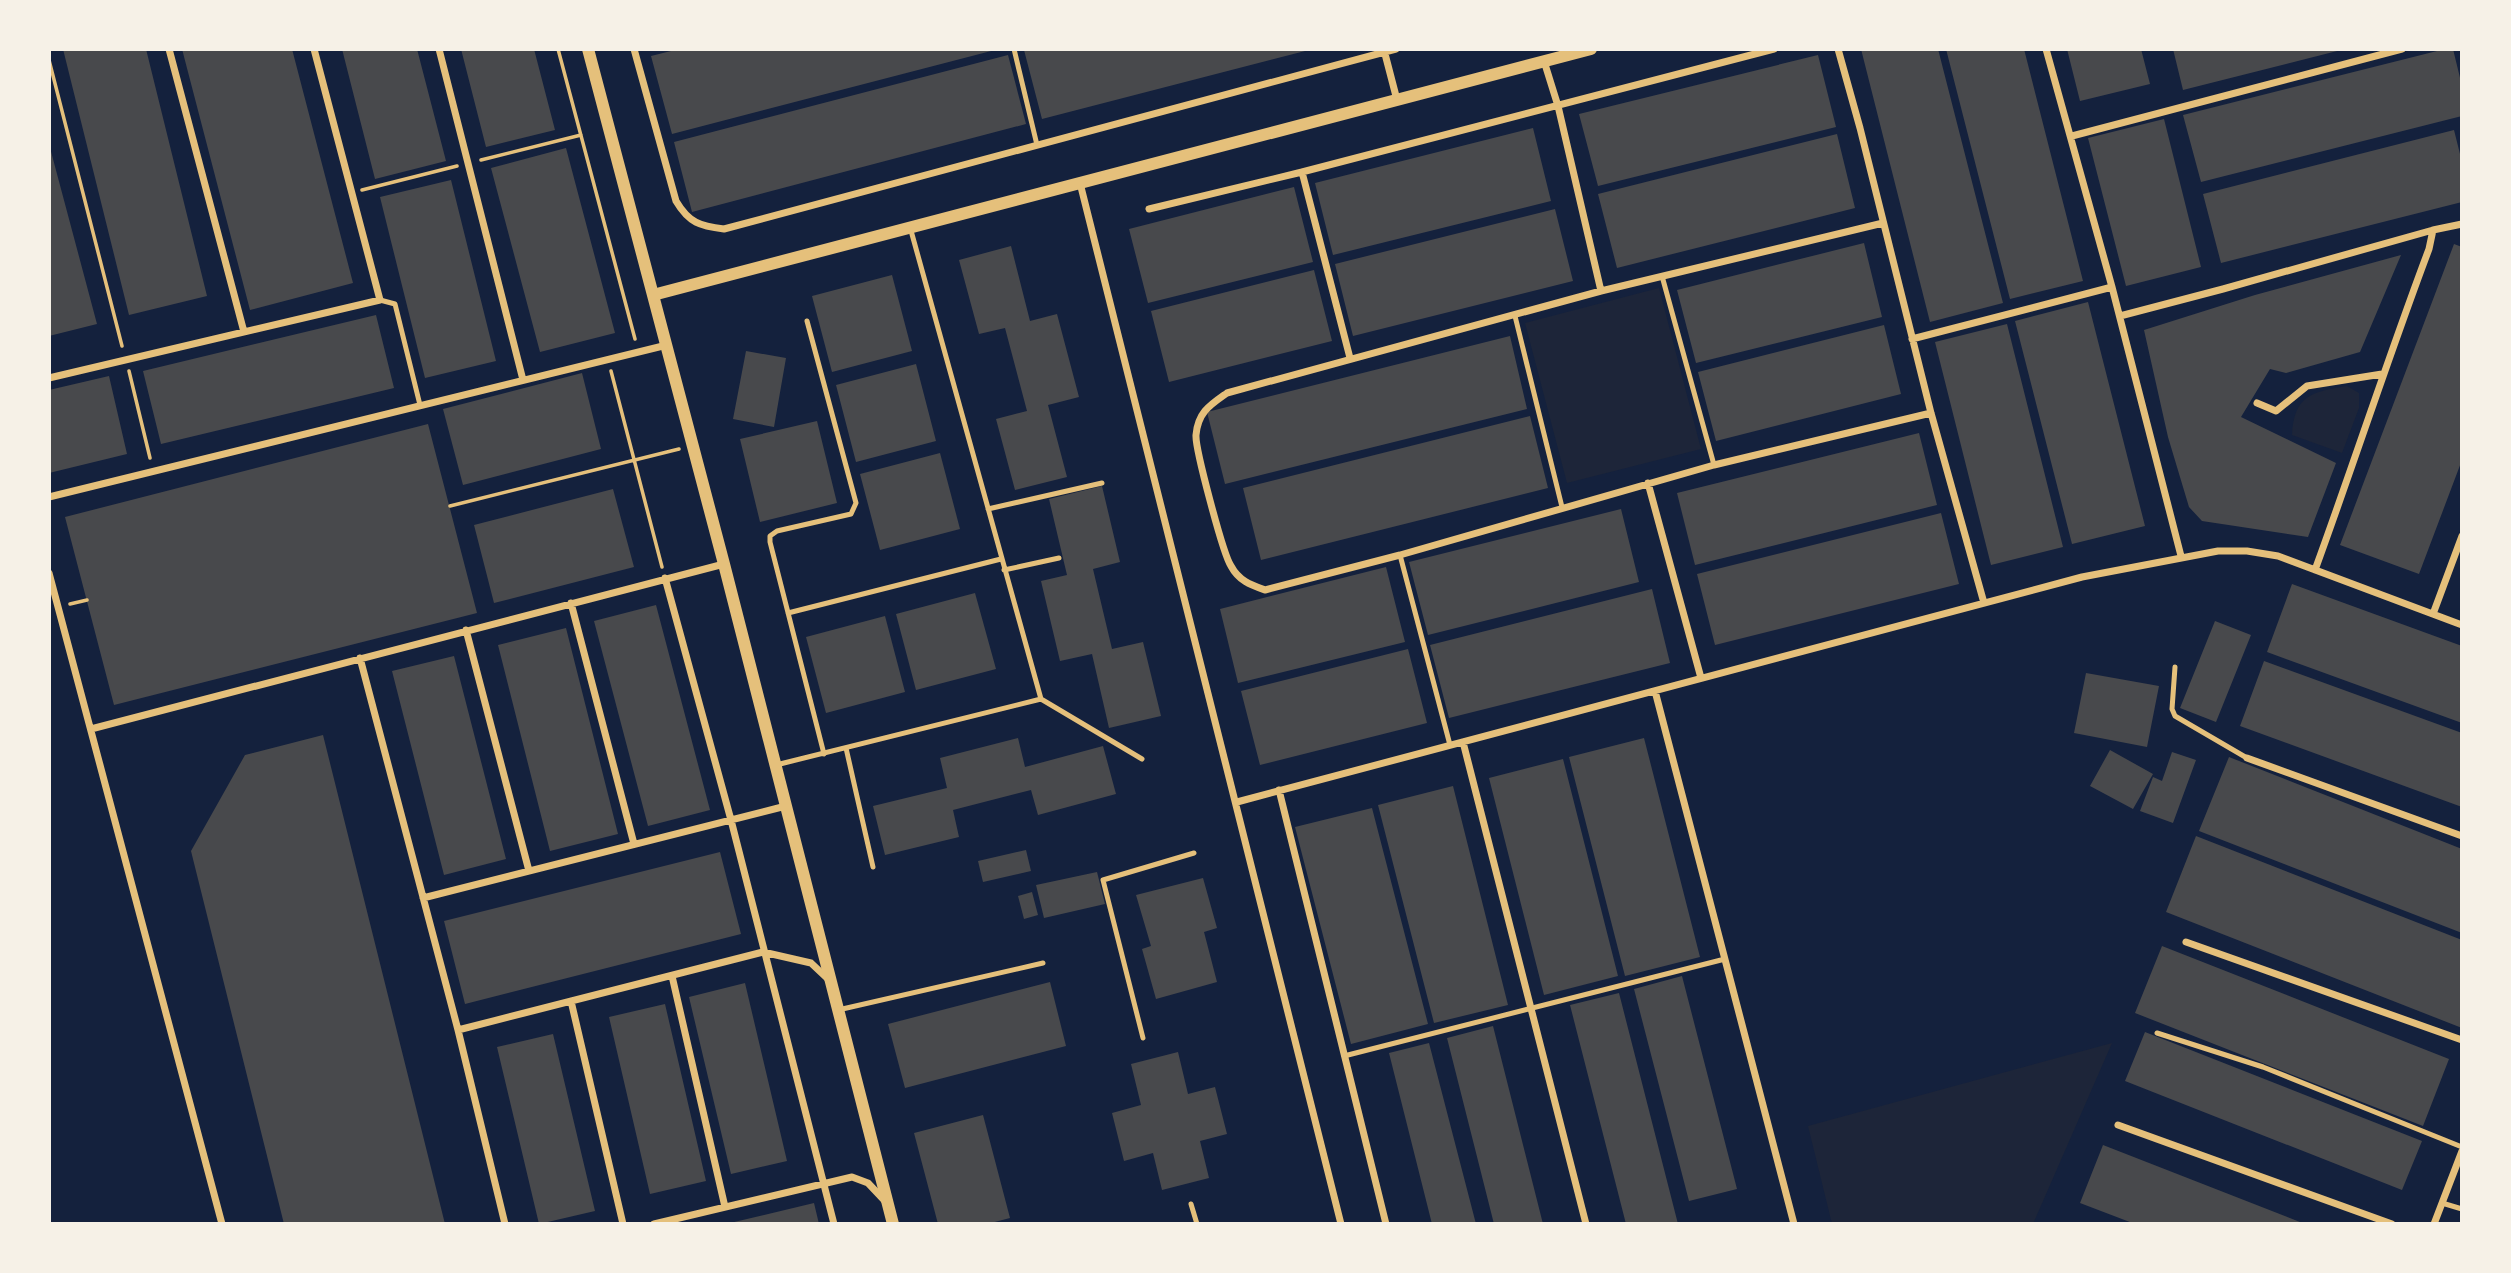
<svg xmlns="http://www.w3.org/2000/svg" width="2511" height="1273" viewBox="0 0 2511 1273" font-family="Karla,sans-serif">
	<rect width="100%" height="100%" fill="#14213d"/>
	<path fill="#1d2539" d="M1659,288L1701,449L1567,483L1525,323Z
		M2347,386L2359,393V408L2342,453L2292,435C2294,395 2312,392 2347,386Z
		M2112,1043L2033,1224H1832L1808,1126Z"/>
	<path fill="#48494c" d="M63,49H146L207,296L129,315Z
		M182,49H292L353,283L250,310Z
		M342,49H417L446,161L375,179Z
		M461,49H534L555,130L486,147Z
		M679,49H995V50L672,134L651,56Z
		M1027,49H1309V50L1042,119L1024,50Z
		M1861,49H1938L2003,303L1930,322Z
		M1946,49H2024L2083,281L2010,299Z
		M2067,49H2141L2150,84L2080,101Z
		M2173,49H2341V50L2183,90Z
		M2445,49H2453L2462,86V116L2201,182L2183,115Z
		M1008,55L1026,124L692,212L674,142Z
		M1818,55L1836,127L1598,186L1579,114Z
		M2164,119L2201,267L2126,286L2088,138Z
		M1533,128L1551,201L1333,255L1315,183Z
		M2454,130L2462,162V202L2221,263L2203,194Z
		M1837,134L1855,208L1617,268L1598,194Z
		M49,144L97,324L49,336Z
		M566,148L615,333L540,352L491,168Z
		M451,180L496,361L425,378L380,197Z
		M1294,187L1313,262L1148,303L1129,229Z
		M1555,209L1573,281L1353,336L1335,264Z
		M1864,243L1882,317L1696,363L1677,290Z
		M2454,244L2462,247V460L2419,574L2340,545Z
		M1011,246L1030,321L1057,314L1079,397L1048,405L1067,477L1015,490L996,419L1027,411L1005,328L979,334L959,260Z
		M2401,255L2360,352L2286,373L2270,369L2241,417L2336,463L2308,537L2202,521L2189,507L2168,437L2144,330L2255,295Z
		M1314,270L1332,341L1169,382L1151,311Z
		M892,275L912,351L832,372L812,296Z
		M2088,302L2145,526L2072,544L2015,321Z
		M376,315L394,388L161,444L143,371Z
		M2007,324L2063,547L1991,565L1935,342Z
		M1884,325L1901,394L1716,441L1698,372Z
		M1510,336L1527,409L1225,484L1207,412Z
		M746,351L786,358L774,427L733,419Z
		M916,364L936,441L856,462L836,385Z
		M582,373L601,449L463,485L443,409Z
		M109,376L127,454L49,473V390Z
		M1530,416L1548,488L1261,560L1243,488Z
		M817,421L837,503L760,522L740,439Z
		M428,424L477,613L114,705L65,517Z
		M1919,433L1937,505L1695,565L1677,493Z
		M940,453L960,529L880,550L860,474Z
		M1102,486L1120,562L1093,569L1112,649L1143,642L1161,716L1109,728L1092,654L1060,661L1041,581L1067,575L1049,499Z
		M613,489L634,567L494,603L474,525Z
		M1621,509L1639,582L1428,635L1409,562Z
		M1941,513L1959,584L1715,645L1697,574Z
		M1386,567L1405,642L1238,683L1220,609Z
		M2292,584L2462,646V723L2267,652Z
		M1652,589L1670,663L1449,718L1430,645Z
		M975,593L996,669L916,690L896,614Z
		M656,605L710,810L648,826L594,621Z
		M885,616L905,692L826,713L806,637Z
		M2215,621L2251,635L2216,722L2180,708Z
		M566,628L618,834L550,851L498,645Z
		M1408,649L1427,723L1260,765L1241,691Z
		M454,656L506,859L444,875L392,671Z
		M2264,661L2462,733V807L2240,726Z
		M2086,673L2159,686L2147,747L2074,733Z
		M323,735L445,1224H284L191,851L245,755Z
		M1018,738L1025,767L1103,746L1116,794L1038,815L1031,790L953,810L959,837L885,855L873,806L947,788L940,758Z
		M1644,738L1700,957L1625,976L1569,757Z
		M2110,750L2153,774L2133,809L2090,786Z
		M2172,752L2196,760L2173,823L2140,811L2153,777L2162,781Z
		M2229,757L2462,849V933L2199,831Z
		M1563,759L1618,976L1544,995L1489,778Z
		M1453,786L1508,1005L1434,1023L1378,805Z
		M1372,808L1428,1024L1351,1044L1295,827Z
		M2196,836L2462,940V1028L2166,912Z
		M1026,850L1031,871L983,882L978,861Z
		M720,852L741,934L465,1004L444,921Z
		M1097,872L1105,904L1044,918L1036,885Z
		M1203,878L1217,928L1204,932L1217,982L1156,999L1142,949L1151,946L1136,895Z
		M1032,892L1038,915L1024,919L1018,896Z
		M2162,946L2449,1059L2423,1126L2135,1013Z
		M1682,976L1737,1189L1689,1201L1634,989Z
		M1050,982L1066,1046L905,1088L888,1024Z
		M745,983L787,1161L731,1174L689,997Z
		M1619,993L1678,1224H1626L1570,1005Z
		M665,1004L706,1181L650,1194L609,1017Z
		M1493,1026L1543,1224H1494L1447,1038Z
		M2145,1032L2422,1141L2402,1190L2125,1081Z
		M553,1034L595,1211L539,1224L497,1047Z
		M1429,1043L1476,1224H1432L1389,1053Z
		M1178,1052L1188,1094L1215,1087L1227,1134L1200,1141L1209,1178L1162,1190L1153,1153L1124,1161L1112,1113L1141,1105L1131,1064Z
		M983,1115L1010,1218L987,1224H938L914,1133Z
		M2103,1145L2305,1224H2135L2080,1203Z
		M814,1203L819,1224H731L730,1223Z"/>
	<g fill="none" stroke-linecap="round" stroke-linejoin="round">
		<path stroke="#e5c07b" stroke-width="3.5" d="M558,49L635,339
			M49,60L122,346
			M481,160L581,135
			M362,190L457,166
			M129,371L150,458
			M611,371L662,567
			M450,506L679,449
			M70,604L87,600"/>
		<path stroke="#e5c07b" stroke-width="5" d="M1014,49L1037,145
			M910,227L1041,699L1142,759
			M1662,276L1714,465
			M380,300L395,304L420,405
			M1515,316L1562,507
			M807,321L856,503L851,514L777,531L770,536V542L824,754
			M988,509L1102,483
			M1400,555L1450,745
			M1004,570L1059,558
			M788,613L1001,559
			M2175,667L2172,709L2175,716L2247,758
			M846,748L873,867
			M776,765L1041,699
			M838,1010L1043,963
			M2157,1033L2263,1067L2462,1147
			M1143,1038L1103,880L1194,853
			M1344,1056L1725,959
			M2442,1203L2462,1209
			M1191,1204L1197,1224"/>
		<path stroke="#e5c07b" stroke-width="7" d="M169,49L244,332
			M439,49L523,380
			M634,49L676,201C689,223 700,226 724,229L1396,49
			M1838,49L1860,128L1931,413L1984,603
			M2046,49L2112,287L2181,556
			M1384,50L1397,100
			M1544,61L1558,106L1601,291
			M2072,136L2402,49
			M1302,172L1350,358
			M1080,183L1341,1224
			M1149,209L1302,172L1774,49
			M1883,223L1601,291L1227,393C1210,405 1198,412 1196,435C1195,448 1223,554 1231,566C1239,581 1251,585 1265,590L1400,555L1714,465L1931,413
			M2120,316L2223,289L2433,230L2462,224
			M1912,339L2112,287
			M49,378L380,300L314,49
			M2257,403L2276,411L2307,386L2382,374
			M1648,483L1701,678
			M49,497L667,345
			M2315,570C2354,463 2389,355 2429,249L2433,230
			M49,573L222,1224
			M665,578L731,820L834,1224
			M571,603L634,844
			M2433,614L2462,536
			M466,630L529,871
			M360,658L458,1030L505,1224
			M1655,691L1794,1224
			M91,729L724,564
			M1463,742L1586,1224
			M2247,758L2462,836
			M1279,790L1386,1224
			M1237,802L2082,577L2218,551H2247L2278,556L2462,625
			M423,898L786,806
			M2186,942L2462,1040
			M672,976L725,1207
			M571,1001L623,1224
			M458,1030L763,952L811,963L828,979
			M2118,1125L2392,1224
			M654,1224L852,1177L868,1183L885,1201
			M2434,1224L2462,1151"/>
		<path stroke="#e5c07b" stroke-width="12" d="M588,49L724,564L893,1224
			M653,295L1591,49"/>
	</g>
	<rect width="2511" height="1273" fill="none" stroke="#f6f1e7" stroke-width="102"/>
</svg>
